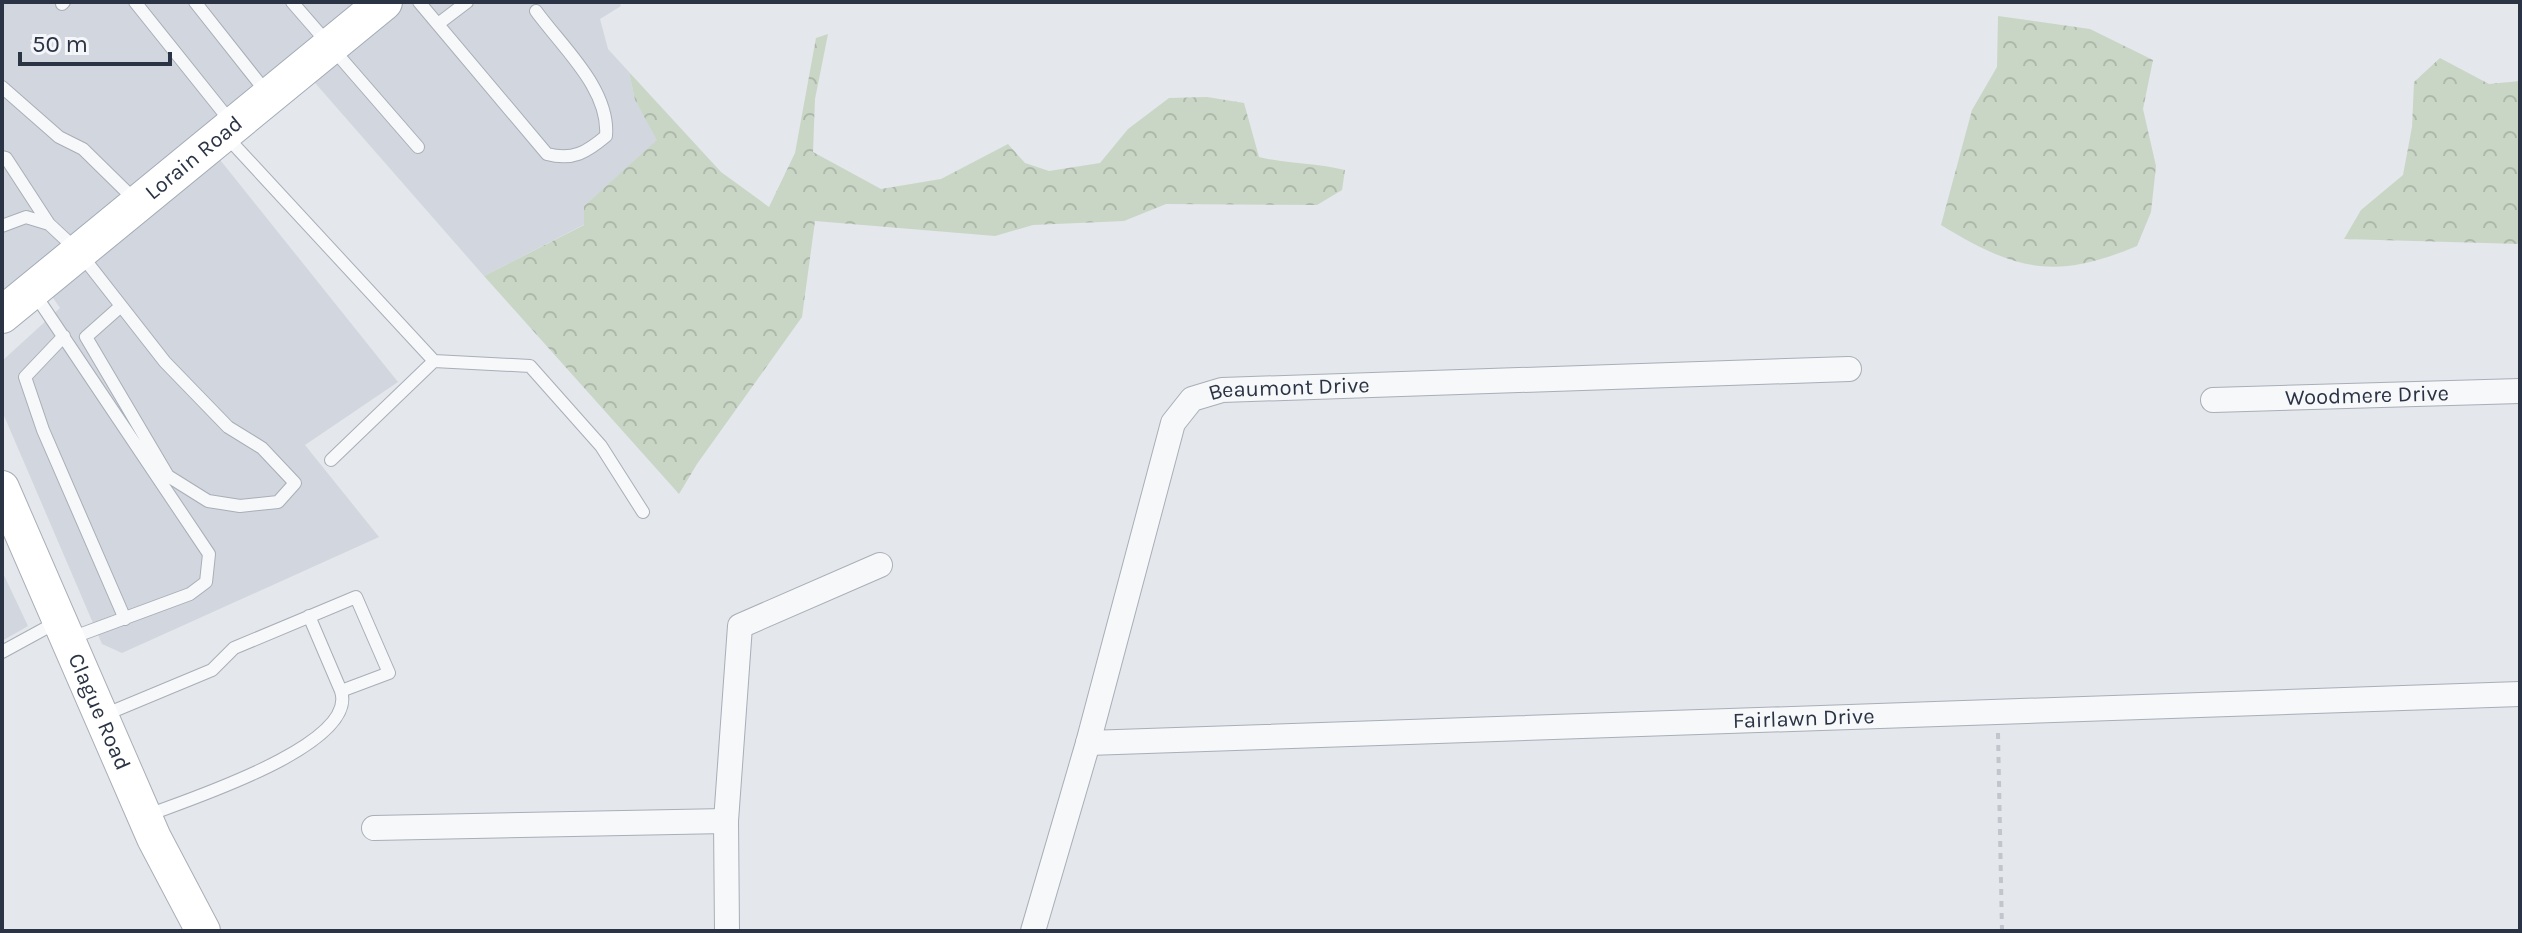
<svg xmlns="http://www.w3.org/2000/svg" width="2522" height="933" viewBox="0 0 2522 933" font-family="Karla,sans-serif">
	<defs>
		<pattern id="forest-crowns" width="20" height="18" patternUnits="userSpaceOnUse" patternTransform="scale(2)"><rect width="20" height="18" fill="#c9d6c5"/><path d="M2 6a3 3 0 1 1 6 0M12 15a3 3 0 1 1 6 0" fill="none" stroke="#adb8ab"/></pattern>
	</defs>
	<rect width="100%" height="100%" fill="#e4e7ec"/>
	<path fill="#d2d6de" d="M2,2H371L2,305Z
		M395,2H619L621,6L600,19L608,49L629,72L635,100L658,140L584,206L585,224L484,276L309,76Z
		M213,151L398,382L305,445L379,537L122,653L102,644L2,411V361L60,308L45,286Z
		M2,571L28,626L2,641Z"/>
	<path fill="url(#forest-crowns)" d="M1998,16L2090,29L2153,60L2143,109L2156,166L2151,212L2137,246C2054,281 2015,270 1941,225L1972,110L1997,67Z
		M828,34L815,99L813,152L881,189L941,179L1008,144L1025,163L1049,171L1100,163L1128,129L1169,98L1207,97L1244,103L1259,157C1288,164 1316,163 1345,170L1342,190L1317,205L1166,204L1124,221L1033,225L995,236L815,221L802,317L697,464L679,494L484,276L584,225V206L657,140L635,100L629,72L721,172L769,207L795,153L816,38Z
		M2440,58L2489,84L2520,81V244L2344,239L2361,210L2403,175L2412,127L2414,82Z"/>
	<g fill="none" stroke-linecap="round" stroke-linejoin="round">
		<defs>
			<path id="lane" d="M135,2L231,122
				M195,2L267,93
				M292,2L418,147
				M419,2L547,154C573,161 587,152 606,136C610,89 562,47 536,11
				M62,4L64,2
				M438,24L467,2
				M2,87L59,137L83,149L136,201
				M225,135L434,361L530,366L601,446L643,512
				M2,157L6,158L49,224
				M2,226L26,217L49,224L79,252L165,362L228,427L262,448L295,483L278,502L240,506L208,501L168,476L86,337L121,306
				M34,293L209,554L206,582L190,594L71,638
				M64,336L25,377L43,430L125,619
				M331,460L434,361
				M2,652L57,622
				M104,715L212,670L234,648L356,597L389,673L341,691L309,616
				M148,815C187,800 359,745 341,691"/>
			<g id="street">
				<path id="s1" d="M2213,400L2520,391"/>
				<path id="s2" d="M1088,743L2520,694"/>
				<path d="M374,828L726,821"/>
				<path d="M727,931L726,821L740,626L880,565"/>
				<path id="s3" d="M1033,931L1088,743L1173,423L1192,399L1222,390L1849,369"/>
			</g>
			<g id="secondary">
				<path id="s4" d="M2,488L154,838L203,931"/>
			</g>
			<g id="primary">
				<path id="s5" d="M2,315L384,2"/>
			</g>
		</defs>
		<use href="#lane" stroke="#a9aeb7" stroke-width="14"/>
		<use href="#street" stroke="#a9aeb7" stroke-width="26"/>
		<use href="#secondary" stroke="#a9aeb7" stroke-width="36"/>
		<use href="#primary" stroke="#a3abb8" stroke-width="38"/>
		<path stroke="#c2c5cb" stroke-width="4" stroke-dasharray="6 6" stroke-linecap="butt" d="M1998,733L2002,931"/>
		<use href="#lane" stroke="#f7f8fa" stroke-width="12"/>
		<use href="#street" stroke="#f7f8fa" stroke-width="24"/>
		<use href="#secondary" stroke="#fff" stroke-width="34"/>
		<use href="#primary" stroke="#fff" stroke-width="36"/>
	</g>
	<g text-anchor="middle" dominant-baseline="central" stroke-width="6" stroke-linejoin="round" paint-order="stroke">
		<g font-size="22" fill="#2b3445" stroke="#f4f6f9">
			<text stroke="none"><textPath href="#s5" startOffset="248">Lorain Road</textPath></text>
			<text stroke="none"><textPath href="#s3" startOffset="656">Beaumont Drive</textPath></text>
			<text stroke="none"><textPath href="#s1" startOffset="154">Woodmere Drive</textPath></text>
			<text stroke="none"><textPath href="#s4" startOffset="244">Clague Road</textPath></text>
			<text stroke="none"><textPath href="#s2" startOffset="716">Fairlawn Drive</textPath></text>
		</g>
	</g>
	<rect width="2522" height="933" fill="none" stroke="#2b3445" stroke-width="8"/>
	<path d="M20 52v12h150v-12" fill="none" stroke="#2b3445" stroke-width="4"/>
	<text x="32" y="52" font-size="24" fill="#2b3445" stroke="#f4f6f9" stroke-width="6" paint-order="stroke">50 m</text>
</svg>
